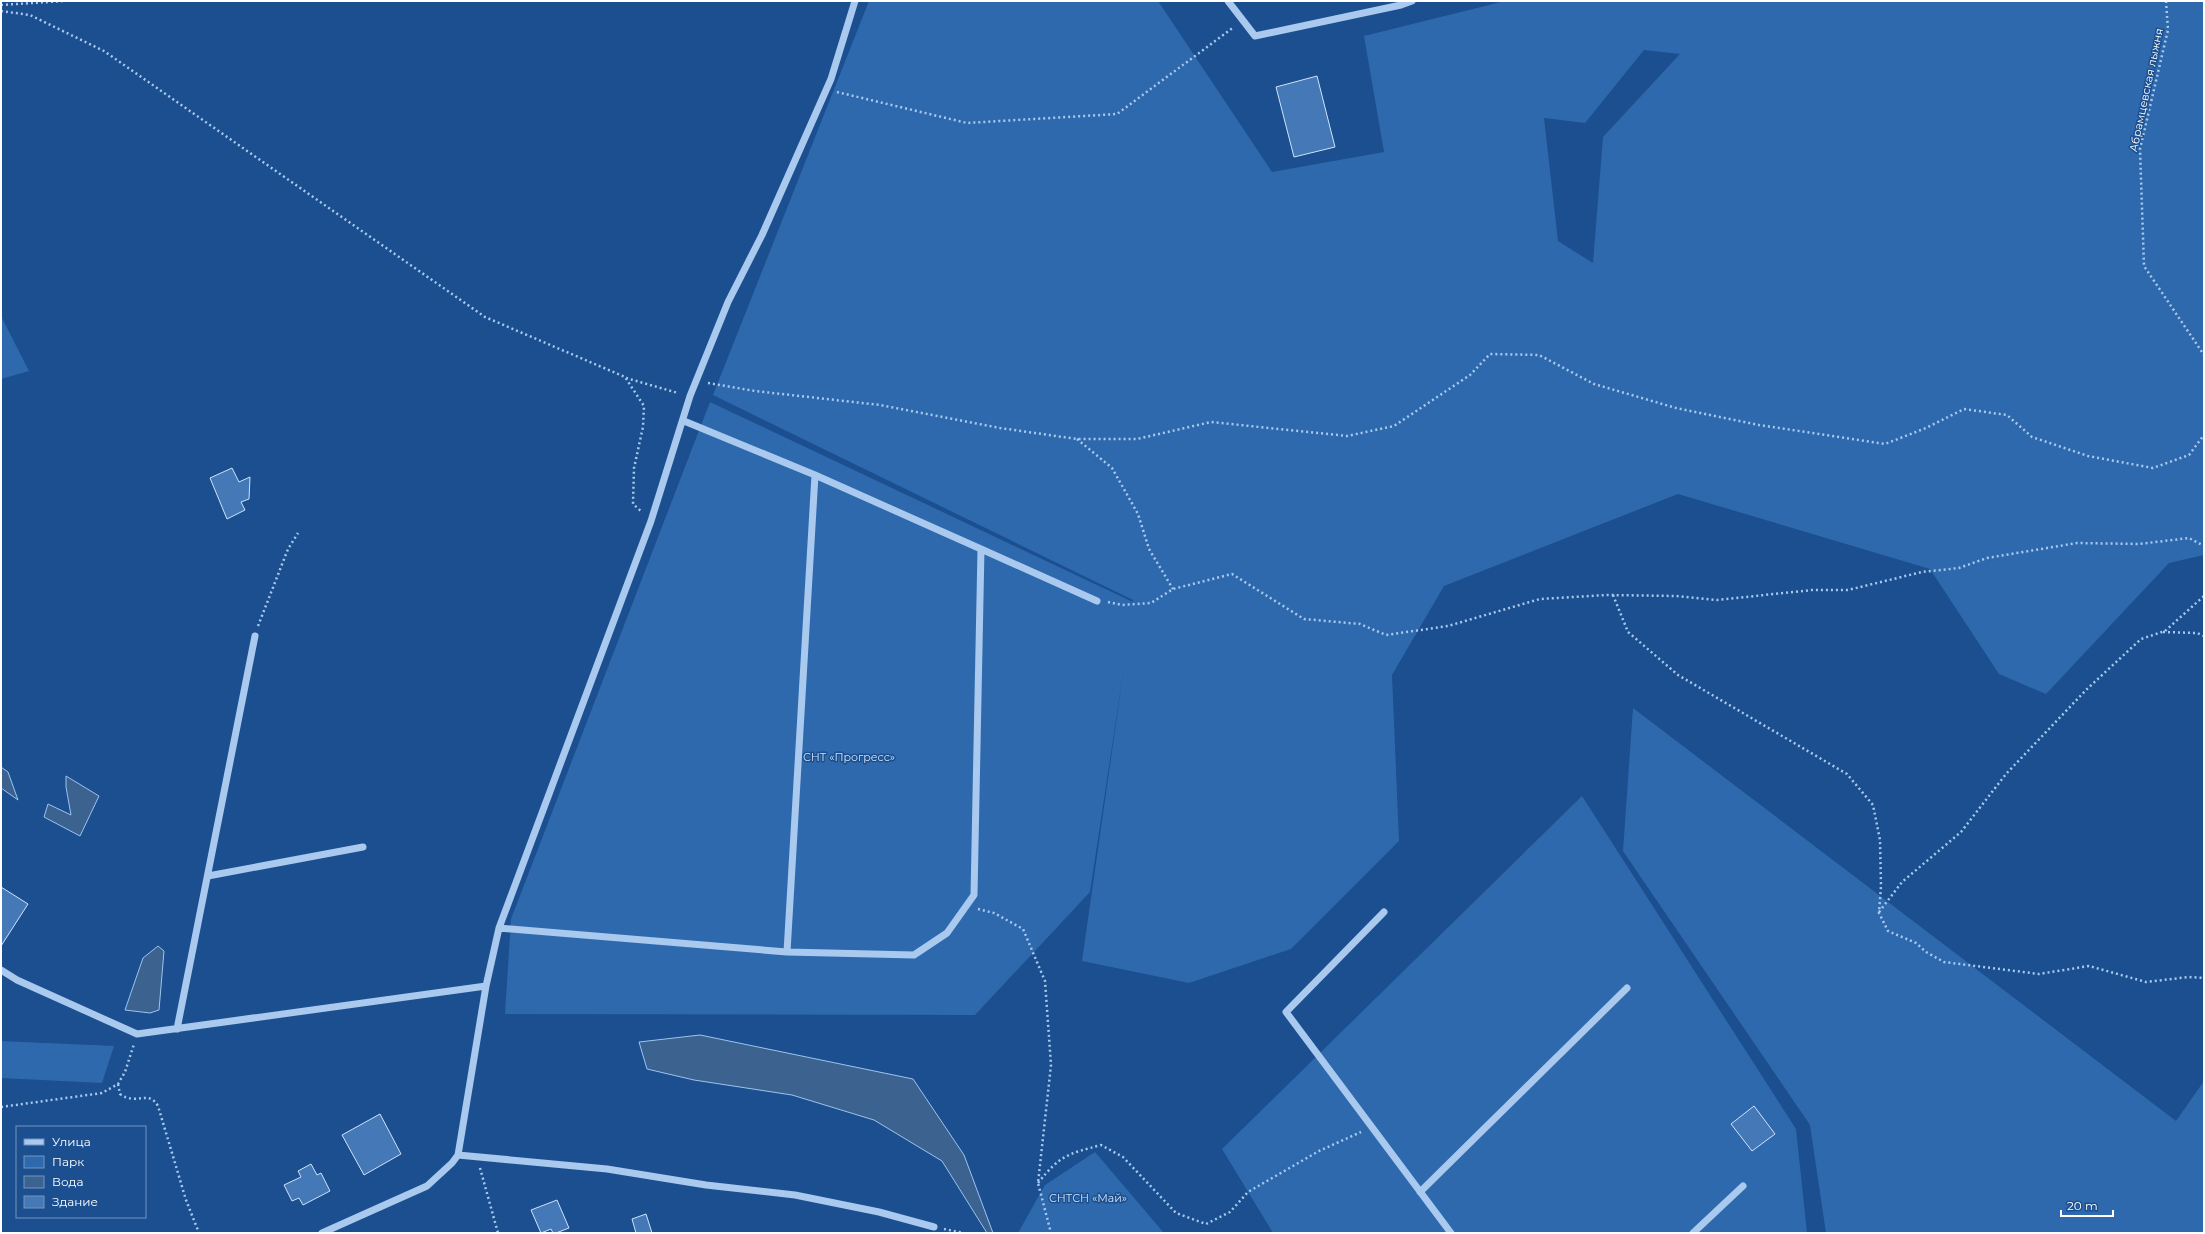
<svg xmlns="http://www.w3.org/2000/svg" width="2205" height="1234" viewBox="0 0 2205 1234" font-family="Montserrat,sans-serif">
	<rect width="100%" height="100%" fill="#1b4f8f"/>
	<path fill="#2e69ad" fill-rule="evenodd" d="M869,1H1158L1272,172L1384,152L1364,36L1505,1H2204V555L2169,563L2046,694L1999,674L1930,569L1678,494L1444,586L1392,675L1399,841L1291,949L1189,983L1082,961L1124,667L1090,892L975,1015L505,1014L511,919L710,402L1133,602V600L713,395ZM1644,50L1680,54L1603,137L1593,263L1558,241L1544,118L1585,123Z
		M1,316L29,371L1,379Z
		M1633,708L2176,1121L2204,1081V1233H1826L1810,1125L1623,851Z
		M1582,796L1796,1129L1807,1233H1273L1222,1149Z
		M1,1041L114,1046L102,1083L1,1078Z
		M1095,1152L1164,1233H1018L1045,1185Z"/>
	<path fill="#3c6290" stroke="#9cc4f0" d="M1,767L8,772L18,800L1,788Z
		M66,776L99,796L80,836L44,817L48,804L71,815L66,787Z
		M158,946L164,951L159,1010L150,1013L125,1010L143,958Z
		M700,1035L913,1079L964,1155L993,1233H987L942,1161L874,1120L792,1095L694,1080L647,1069L639,1042Z"/>
	<path fill="#4478b7" stroke="#cfe3fa" d="M1317,76L1335,147L1294,157L1276,87Z
		M232,468L239,482L250,477L249,499L241,502L245,510L227,519L210,478Z
		M1,887L28,904L1,946Z
		M1754,1106L1775,1134L1752,1151L1731,1124Z
		M380,1114L401,1154L364,1175L342,1135Z
		M311,1164L317,1175L321,1173L330,1191L303,1205L299,1198L292,1201L284,1185L301,1177L298,1171Z
		M557,1200L569,1228L556,1233H553L551,1229L541,1233L531,1210Z
		M646,1214L652,1233H636L632,1219Z"/>
	<g fill="none" stroke-linecap="round" stroke-linejoin="round">
		<path stroke="#a9c9ee" stroke-width="2.5" stroke-dasharray="2 3" stroke-linecap="butt" d="M2166,1L2168,30L2140,149L2144,266L2204,355
			M1,5L64,1
			M1,11L30,15L104,51L485,317L625,377L644,406L643,427L634,468L633,504L642,512
			M837,92L967,123L1117,114L1234,27
			M626,378L678,393
			M708,383L755,391L880,405L1000,428L1077,439H1137L1211,422L1347,436L1394,426L1470,375L1490,354L1539,355L1594,384L1676,408L1759,425L1885,444L1926,428L1964,409L2007,415L2032,437L2088,456L2153,468L2189,455L2204,435
			M1077,439L1112,468L1138,514L1149,549L1173,589
			M1613,595L1628,632L1678,675L1847,774L1873,805L1880,840L1881,886L1879,913L1888,931L1916,943L1926,952L1944,962L2039,974L2089,966L2146,982L2189,977L2204,978
			M1108,602L1122,605L1151,603L1173,589L1232,574L1304,619L1360,624L1386,635L1448,626L1540,599L1607,595L1676,596L1717,600L1812,590H1848L1922,572L1959,568L1987,558L2077,543L2139,544L2189,538L2204,546
			M258,626L288,549L298,533
			M2163,632L2197,633L2204,636
			M978,909L994,913L1023,929L1045,981L1051,1065L1038,1183L1051,1233
			M1879,912L1902,882L1961,832L2006,774L2087,689L2141,639L2165,631L2204,596
			M118,1084L120,1094C137,1106 148,1089 158,1106L186,1200L199,1233
			M1,1107L102,1093L118,1084L125,1072L134,1044
			M480,1168L498,1233
			M1038,1183C1060,1155 1068,1154 1101,1145L1123,1157L1176,1213L1206,1224L1230,1212L1248,1192L1319,1151L1361,1132
			M944,1229L964,1233"/>
		<path stroke="#a9c9ee" stroke-width="7" d="M1228,1L1255,36L1401,5L1412,1
			M981,549L1097,601
			M208,876L363,847
			M1384,912L1286,1012L1451,1233
			M499,928L787,952L914,955L947,933L974,895L981,549L815,475L684,421
			M787,952L815,475
			M1,970L17,980L137,1034L486,986L499,928L651,521L690,396L728,302L762,235L831,79L855,1
			M177,1029L255,636
			M458,1155L607,1169L706,1185L795,1195L879,1212L934,1227
			M1420,1192L1627,988
			M322,1233L427,1186L452,1163L458,1155L486,986
			M1693,1233L1743,1186"/>
	</g>
	<g text-anchor="middle" dominant-baseline="central" stroke-width="3" stroke-linejoin="round" paint-order="stroke">
		<g font-size="11" fill="#fff" stroke="#1b4f8f">
			<text transform="translate(2146 90) rotate(-78)">Абрамцевская лыжня</text>
		</g>
		<g font-size="11" fill="#cfe3fa" stroke="#1b4f8f">
			<text x="849" y="757">СНТ «Прогресс»</text>
			<text x="1088" y="1198">СНТСН «Май»</text>
		</g>
	</g>
	<rect width="2205" height="1234" fill="none" stroke="#ffffff" stroke-width="4"/>
	<rect x="16" y="1126" width="130" height="92" fill="#1b4f8f" stroke="#7695bc"/>
	<rect x="24" y="1139" width="20" height="6" fill="#a9c9ee" stroke="#7695bc"/>
	<text x="52" y="1146" font-size="12" fill="#ffffff">Улица</text>
	<rect x="24" y="1156" width="20" height="12" fill="#2e69ad" stroke="#7695bc"/>
	<text x="52" y="1166" font-size="12" fill="#ffffff">Парк</text>
	<rect x="24" y="1176" width="20" height="12" fill="#3c6290" stroke="#7695bc"/>
	<text x="52" y="1186" font-size="12" fill="#ffffff">Вода</text>
	<rect x="24" y="1196" width="20" height="12" fill="#4478b7" stroke="#7695bc"/>
	<text x="52" y="1206" font-size="12" fill="#ffffff">Здание</text>
	<path d="M2061 1210v6h52v-6" fill="none" stroke="#ffffff" stroke-width="2"/>
	<text x="2067" y="1210" font-size="12" fill="#ffffff" stroke="#1b4f8f" stroke-width="3" paint-order="stroke">20 m</text>
</svg>
